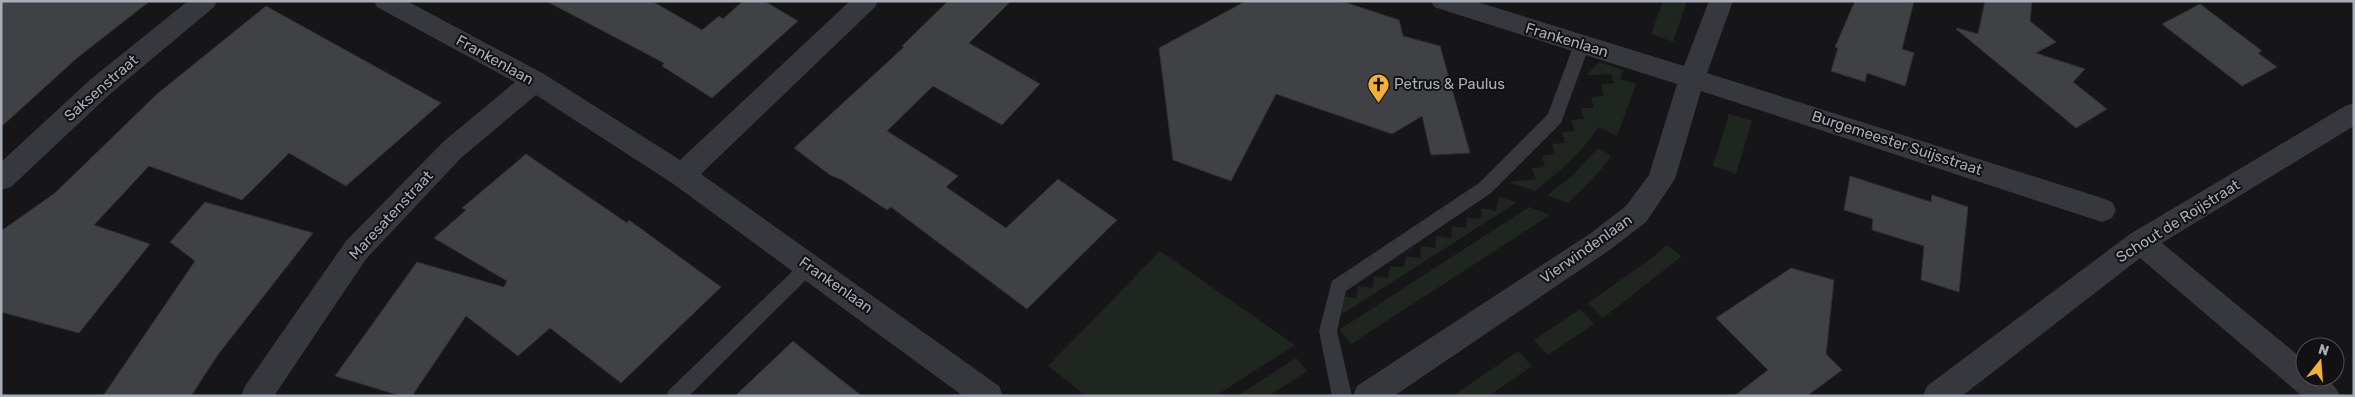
<svg xmlns="http://www.w3.org/2000/svg" width="2355" height="397" viewBox="0 0 2355 397" font-family="Rubik,sans-serif">
	<rect width="100%" height="100%" fill="#161618"/>
	<path fill="#1e261f" d="M1663,1H1687L1673,42L1651,34Z
		M1599,62L1623,70L1620,79L1636,84L1617,136L1598,127C1582,153 1559,172 1535,191L1508,182L1536,179L1532,168L1545,167L1542,156L1555,154L1552,144L1565,143L1562,132L1575,131L1571,120L1584,119L1581,108H1594L1591,97L1604,96L1601,84L1614,83L1611,74L1587,75Z
		M1729,114L1752,121L1736,174L1713,166Z
		M1598,148L1611,156C1599,174 1584,188 1568,203L1547,195L1571,177Z
		M1499,196L1516,203L1339,316L1335,295L1356,298L1358,286L1373,288L1374,276L1388,278L1390,266L1404,267L1406,256L1420,258L1421,246L1435,248L1436,236L1451,238L1452,226L1466,228L1467,217L1481,219L1482,208L1496,211Z
		M1529,207L1550,215L1351,344L1339,330Z
		M1667,245L1682,256L1603,318L1588,303L1652,258Z
		M1160,251L1295,345L1215,396H1086L1048,366Z
		M1580,309L1594,324L1548,355L1534,340Z
		M1518,351L1532,366L1489,396H1453Z
		M1296,358L1307,371L1269,396H1237Z"/>
	<path fill="#404145" stroke="#303034" d="M1,1H150L77,58L1,127Z
		M546,1H652L702,30L719,16L723,19L743,1H764L798,21L712,98L662,66L664,63Z
		M948,1H1011L969,43L1040,84L1002,125L933,86L887,131L958,176L946,187L1006,228L1058,179L1117,220L1027,309L891,207L887,210L842,180L830,175L794,148L904,47L902,46Z
		M1246,1H1341L1399,20L1403,36L1440,46L1470,153L1431,155L1422,116L1392,134L1276,94L1231,181L1173,160L1159,48Z
		M1855,1H1914L1902,49L1914,53L1905,86L1867,73L1865,82L1831,71L1838,48L1835,47Z
		M1985,1H2032L2030,21L2056,42L2036,53L2085,69L2073,82L2107,109L2076,128L1956,29L1957,28L1978,34Z
		M2200,4L2262,51L2258,53L2277,67L2242,86L2162,24Z
		M266,6L441,103L346,186L289,153L242,200L149,166L94,225L150,244L79,333L1,312V231L55,193L157,94Z
		M526,154L627,223L629,220L721,287L621,383L550,328L518,356L466,316L412,396H401L335,376L417,262L504,287L507,281L434,238L466,210L462,208Z
		M1850,176L1931,202L1932,195L1968,207L1959,292L1921,280L1924,246L1872,230L1873,219L1844,210Z
		M205,202L313,233L217,356L191,396H103L195,261L170,242Z
		M1791,268L1834,280L1826,354L1842,370L1807,396H1734L1768,370L1716,318Z
		M793,341L825,367L862,396H735Z"/>
	<g fill="none" stroke-linecap="round" stroke-linejoin="round">
		<path fill="#37383d" fill-rule="evenodd" d="M1582,38L1588,40L1590,44L1561,123L1491,193L1346,291L1337,331L1352,396H1332L1319,331L1332,281L1479,183L1548,114L1574,44L1576,40Z
			M809,258L815,261L818,266L815,271L689,396H666L669,390L803,261Z"/>
		<path fill="#37383d" fill-rule="evenodd" d="M188,1H217L214,7L110,94L11,187L1,190V162L91,79Z
			M374,1H407L544,74L680,160L850,1H878L875,7L701,174L999,386L1003,396H963L672,183L536,95L461,158L366,259L274,396H241L245,386L346,241L443,142L515,82L377,7Z
			M1431,1H1474L1684,66L1709,1H1733L1707,73L2102,198L2112,202L2116,210L2112,218L2102,222L1701,91L1675,179L1646,222L1611,249L1394,396H1353L1357,386L1591,233L1626,206L1649,175L1677,84L1434,7Z
			M2354,103V126L2162,243L2305,361V377C2323,377 2332,378 2340,396H2302L2140,258L1962,396H1923L1927,386L2130,234L2345,106Z"/>
	</g>
	<defs>
		<symbol id="church-pin" viewBox="-11 -11 22 30"><path d="M0 17L-7.5 6A9.5 9.5 0 1 1 7.5 6Z" fill="#f2b134" stroke="#111113"/><path d="M-1.2-6h2.4v3.5h3.3v2.4h-3.3V6h-2.4V-.1h-3.3v-2.4h3.3Z" fill="#111"/></symbol>
	</defs>
	<g fill-rule="evenodd">
		<use href="#church-pin" x="1366" y="72" width="25" height="34"/>
	</g>
	<g text-anchor="middle" dominant-baseline="central" stroke-width="4" stroke-linejoin="round" paint-order="stroke">
		<g font-size="15" fill="#a8adb8" stroke="#111113">
			<text transform="translate(1567 40) rotate(17)">Frankenlaan</text>
			<text transform="translate(495 60) rotate(29)">Frankenlaan</text>
			<text transform="translate(101 88) rotate(-41)">Saksenstraat</text>
			<text transform="translate(1897 143) rotate(18)">Burgemeester Suijsstraat</text>
			<text transform="translate(391 215) rotate(-47)">Maresatenstraat</text>
			<text transform="translate(2178 221) rotate(-32)">Schout de Roijstraat</text>
			<text transform="translate(1586 249) rotate(-35)">Vierwindenlaan</text>
			<text transform="translate(836 285) rotate(35)">Frankenlaan</text>
		</g>
		<g font-size="15" fill="#a8adb8" stroke="#111113" text-anchor="start">
			<text x="1394" y="84">Petrus &amp; Paulus</text>
		</g>
	</g>
	<rect width="2355" height="397" fill="none" stroke="#a8adb8" stroke-width="5"/>
	<g transform="translate(2320 362) rotate(17)"><circle r="24" fill="#111113" stroke="#4d4f55"/>
	<path d="M0-4L9 19L0 12L-9 19Z" fill="#f2b134"/>
	<text y="-8" font-size="14" font-weight="bold" text-anchor="middle" fill="#a8adb8">N</text>
	</g>
</svg>
